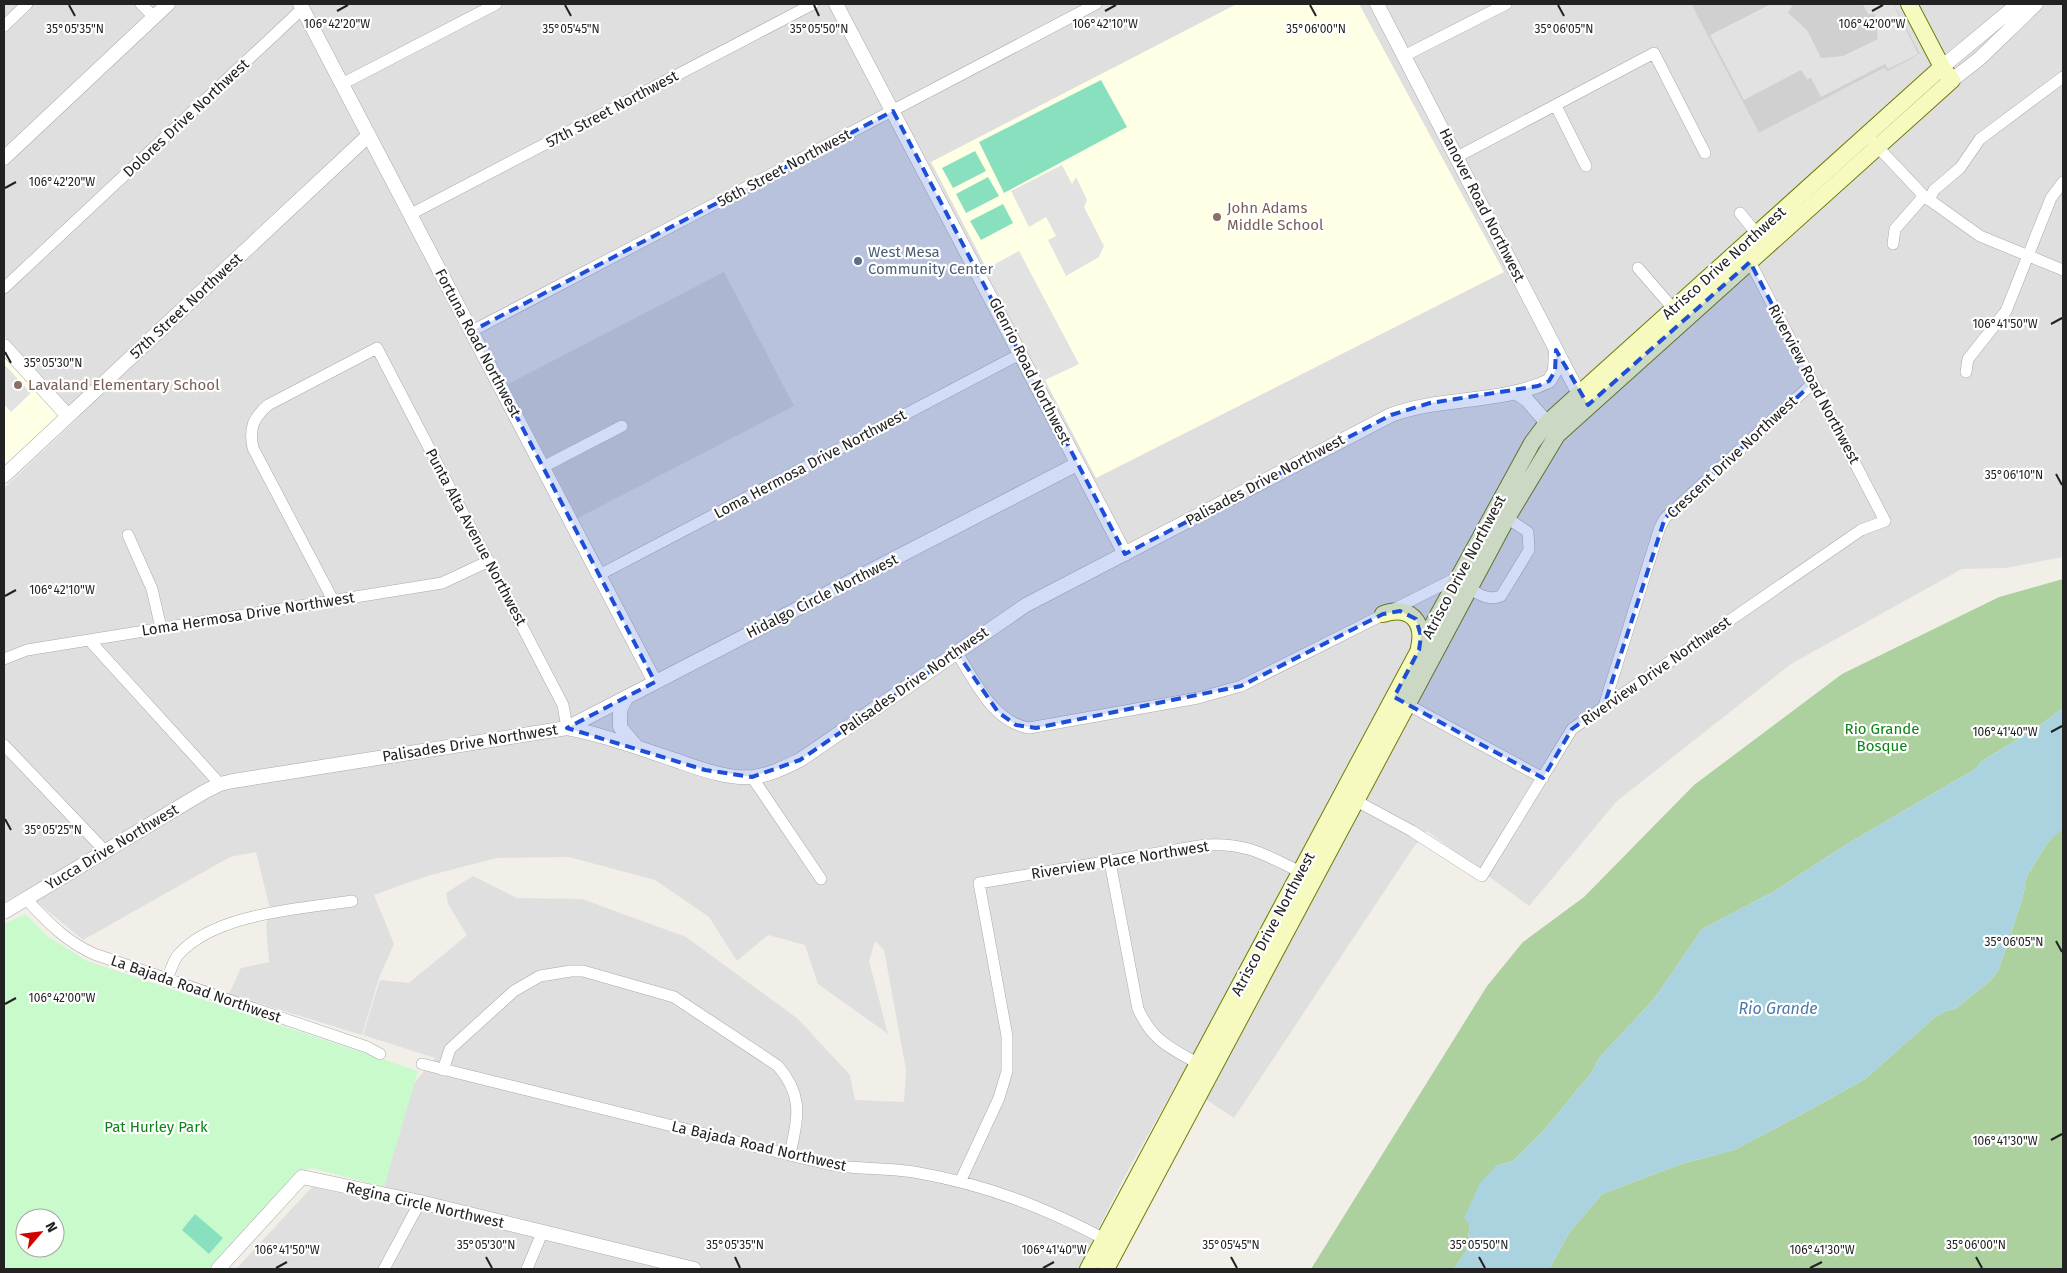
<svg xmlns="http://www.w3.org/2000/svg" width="2067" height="1273" viewBox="0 0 2067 1273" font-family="'Fira Sans',sans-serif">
	<rect width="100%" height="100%" fill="#f2efe9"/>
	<path fill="#e0dfdf" d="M4,4H1237L932,162L1503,272L1359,4H1691L1759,133L1884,68L1920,55L1894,4H2063V557L2006,568L1962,569L1791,664L1617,801L1529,906L1427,831L1413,848L1234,1118L1178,1081L1126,1174L1078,1269H236L312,1187L369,1199L384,1187L412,1086L435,1058L363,1035L380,980L409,983L467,935L448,904L446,893L473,876L517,898L582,899L686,937L797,1018L850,1075L855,1100L904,1102L906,1070L884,950L875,941L869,961L888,1034L818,984L805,945L768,935L737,961L709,917L655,880L569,857L497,858L427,876L374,895L394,944L379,978L362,1035L229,994L241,968L269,962L266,926L270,909L256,852L230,857L83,940L24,891L4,902V488L78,418L4,336Z"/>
	<path fill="#ffffe5" d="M1237,4H1359L1504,272L1096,478L931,162Z
		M4,355L60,416L4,469Z"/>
	<path fill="#d0d0d0" d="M1691,4H1894L1920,54L1888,71L1884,68L1759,133Z
		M724,272L794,406L578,518L508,384Z"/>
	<path fill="#add19e" d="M2063,579V708L2036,728L1982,761L1977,768L1847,844L1773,892L1702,929L1654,999L1599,1058L1592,1072L1544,1130L1513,1161L1496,1166L1470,1225L1466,1251L1454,1269H1311L1487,986L1523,942L1584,897L1694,785L1842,674L1999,597Z
		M2061,829H2063V1269H1549L1569,1233L1602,1194L1681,1164L1734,1150L1806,1112L1865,1079L1934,1018L1945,1011L1955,1009L1991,980L1999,969L2022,900L2027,876L2048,842Z"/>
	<path fill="#c8facc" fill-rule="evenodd" d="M25,914L47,936L87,961L418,1071L384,1187L312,1168L296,1173L209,1269H4V924ZM25,1218H55V1248H25Z"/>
	<path fill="#88e0be" d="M1101,80L1127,127L1004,193L979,142Z
		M975,151L986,171L953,188L942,168Z
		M988,177L999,196L966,213L956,194Z
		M1003,204L1013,223L981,240L970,221Z
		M195,1214L223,1238L209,1254L182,1230Z"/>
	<path fill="#e2e2e2" d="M1771,4H1790L1792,6L1788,13L1807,30L1821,58L1843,56L1878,39L1875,14H1868L1863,4H1893L1918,54L1888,69L1885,64L1821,97L1811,78L1807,79L1801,70L1744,100L1710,35Z
		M1062,165L1072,184L1076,177L1087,200L1084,207L1104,246L1099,257L1066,276L1048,240L1056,236L1046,217L1029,227L1011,191Z
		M1019,251L1079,364L1045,380L986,269Z
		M4,364L31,393L11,412L4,404Z"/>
	<path fill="#aad3df" d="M2063,708V829L2048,842L2027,876L2022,900L1999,969L1991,980L1955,1009L1945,1011L1934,1018L1865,1079L1806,1112L1734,1150L1681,1164L1602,1194L1569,1233L1549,1269H1454L1466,1251L1470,1225L1464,1218L1480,1183L1496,1166L1513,1161L1544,1130L1592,1072L1599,1058L1654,999L1702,929L1773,892L1847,844L1977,768L1982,761L2036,728Z"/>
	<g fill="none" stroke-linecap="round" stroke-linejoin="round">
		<defs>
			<path id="minor" d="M141,4L154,17
				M4,26L27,4
				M1404,56L1506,4
				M342,84L496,4
				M1556,106L1586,166
				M1873,142L1924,196L1980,236L2063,270
				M1457,157L1654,53L1705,153
				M1929,200L1934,190L1960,168L1980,139L2063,77
				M1740,213L1757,234
				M411,214L813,4
				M1893,244L1895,229L1924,196
				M1638,268L1677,313
				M4,288L302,9
				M472,331L1096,4
				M1966,372L1968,359L2006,311L2051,198L2063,182
				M543,467L622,426
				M128,535L152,589L161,628
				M599,575L1020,354
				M333,600L253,448C249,428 253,418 268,405L377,348L563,705L567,728
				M90,641L220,784
				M957,653C975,681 993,722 1029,728L1198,698L1241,686L1458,577C1469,588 1485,603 1501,596L1529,550L1528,532L1502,515
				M4,659L27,650L442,583L489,561
				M1401,701L1543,778
				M1604,706L1660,527L1665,518L1813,383
				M4,745L105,851
				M752,777L821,879
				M1351,798L1412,831L1482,876L1572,729L1861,530L1885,521L1747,256
				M1110,862L1138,1009C1155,1045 1172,1048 1204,1067
				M26,899C49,923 64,940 94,954L367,1047L380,1054
				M167,980C170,972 173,961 178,955C215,913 300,909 352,901
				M422,1064L790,1155C806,1159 822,1163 838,1166C863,1169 889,1168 914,1172C988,1185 1044,1207 1110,1242
				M443,1070L450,1049L514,991L540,976L571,971H583L674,997L778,1066C805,1098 797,1118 790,1155
				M960,1182L999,1098L1007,1071V1036L979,883L1205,845C1250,842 1268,857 1307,875
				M384,1269L420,1202
				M527,1269L542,1233"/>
			<path id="tertiary" d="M300,4L655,682
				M836,4L1125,554
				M1377,4L1579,394L1585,401
				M1942,67L2018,4
				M1952,80L1979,59L2036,4
				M4,158L168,4
				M4,346L68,416
				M1516,392L1527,400L1554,431
				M4,476L369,135
				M626,698L620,710V727L636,746
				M567,728L1077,464
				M4,912L204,792L220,784L233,781L567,728C605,735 641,749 678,761C701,769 727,779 753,777C770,775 785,767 800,760L1026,605L1391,415C1442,396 1500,404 1549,381L1555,371L1556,350
				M218,1269L302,1177L420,1202L694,1269"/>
			<path id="secondary" d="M1383,614C1410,605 1425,621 1419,648
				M1088,1269L1419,650L1532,443L1546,424L1579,394L1942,67
				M1106,1269L1507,518L1557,435L1952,80L1942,67L1909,4"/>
		</defs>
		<use href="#minor" stroke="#a9a9a9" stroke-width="12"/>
		<use href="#tertiary" stroke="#a9a9a9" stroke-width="15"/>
		<use href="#secondary" stroke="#707d05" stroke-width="18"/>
		<use href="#minor" stroke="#fff" stroke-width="11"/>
		<use href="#tertiary" stroke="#fff" stroke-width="14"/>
		<use href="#secondary" stroke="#f7fabf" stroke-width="16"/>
	</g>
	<path fill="#1d4ed8" fill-opacity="0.2" stroke="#1d4ed8" stroke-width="4" stroke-dasharray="10 6" stroke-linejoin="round" d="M893,111L1125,554L1391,415L1430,403L1538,386L1549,381L1555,371L1556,350L1588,405L1750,262L1813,383L1665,518L1604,706L1572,729L1543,778L1394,697L1419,650L1421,636L1416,619L1400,611L1383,614L1241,686L1036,728L1016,725L998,712L957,653L800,760L752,777L705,770L567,728L655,682L472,331Z"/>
	<path fill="none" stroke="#222" stroke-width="2" d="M69,5L75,16M565,5L571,16M814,5L819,16M1310,5L1316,16M1558,5L1564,16M337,11L348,5M1105,11L1116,5M1872,11L1883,5M5,188L16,182M2051,324L2062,318M5,352L11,363M2056,474L2062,485M5,596L16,590M2051,732L2062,726M5,819L11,830M2056,941L2062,952M5,1004L16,998M2051,1140L2062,1134M486,1257L492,1268M735,1257L740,1268M1231,1257L1237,1268M1479,1257L1485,1268M1976,1257L1982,1268M276,1268L287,1262M1043,1268L1054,1262M1810,1268L1822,1262"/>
	<g fill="#8d6e63" stroke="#fff" stroke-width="2">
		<circle cx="1217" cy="217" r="5"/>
		<circle cx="18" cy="385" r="5"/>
	</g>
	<circle fill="#5c6f8a" stroke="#fff" stroke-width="2" cx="858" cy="261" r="5"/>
	<g text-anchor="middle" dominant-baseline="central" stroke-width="4.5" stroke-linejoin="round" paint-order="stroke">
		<g font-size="15" fill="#222" stroke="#fff">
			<text transform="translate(612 109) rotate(-28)">57th Street Northwest</text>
			<text transform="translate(186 118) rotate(-43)">Dolores Drive Northwest</text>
			<text transform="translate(784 168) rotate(-28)">56th Street Northwest</text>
			<text transform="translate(1482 205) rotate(63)">Hanover Road Northwest</text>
			<text transform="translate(1724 263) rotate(-42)">Atrisco Drive Northwest</text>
			<text transform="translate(186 306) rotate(-43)">57th Street Northwest</text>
			<text transform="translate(478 343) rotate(62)">Fortuna Road Northwest</text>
			<text transform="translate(1030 371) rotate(63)">Glenrio Road Northwest</text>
			<text transform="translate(1814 384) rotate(62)">Riverview Road Northwest</text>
			<text transform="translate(1732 457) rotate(-43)">Crescent Drive Northwest</text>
			<text transform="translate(810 464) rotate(-28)">Loma Hermosa Drive Northwest</text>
			<text transform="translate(1265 480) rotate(-28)">Palisades Drive Northwest</text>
			<text transform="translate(476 537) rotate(62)">Punta Alta Avenue Northwest</text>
			<text transform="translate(1464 567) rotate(-62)">Atrisco Drive Northwest</text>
			<text transform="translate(822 596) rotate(-27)">Hidalgo Circle Northwest</text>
			<text transform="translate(248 614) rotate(-9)">Loma Hermosa Drive Northwest</text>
			<text transform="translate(1656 671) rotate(-35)">Riverview Drive Northwest</text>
			<text transform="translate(914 681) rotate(-35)">Palisades Drive Northwest</text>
			<text transform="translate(470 743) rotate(-9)">Palisades Drive Northwest</text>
			<text transform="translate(112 847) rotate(-31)">Yucca Drive Northwest</text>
			<text transform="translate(1120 860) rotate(-9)">Riverview Place Northwest</text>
			<text transform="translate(1273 924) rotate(-62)">Atrisco Drive Northwest</text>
			<text transform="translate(196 989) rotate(19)">La Bajada Road Northwest</text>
			<text transform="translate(759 1146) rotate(13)">La Bajada Road Northwest</text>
			<text transform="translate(425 1205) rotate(13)">Regina Circle Northwest</text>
		</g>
		<g font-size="15" fill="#785e54" stroke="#fff" text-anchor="start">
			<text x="1227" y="208">John Adams<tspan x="1227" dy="17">Middle School</tspan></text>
			<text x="28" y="385">Lavaland Elementary School</text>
		</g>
		<g font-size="15" fill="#4e5e75" stroke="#fff" text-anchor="start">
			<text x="868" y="252">West Mesa<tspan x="868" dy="17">Community Center</tspan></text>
		</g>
		<g font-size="15" fill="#0c8416" stroke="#fff">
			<text x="1882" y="729">Rio Grande<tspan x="1882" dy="17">Bosque</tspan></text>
			<text x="156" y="1127">Pat Hurley Park</text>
		</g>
		<g font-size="16" font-style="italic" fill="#4a7aab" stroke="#fff">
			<text x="1778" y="1008">Rio Grande</text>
		</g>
	</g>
	<g font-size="12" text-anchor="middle" fill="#222" stroke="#fff" stroke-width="4.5" stroke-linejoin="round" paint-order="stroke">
		<text x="337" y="28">106°42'20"W</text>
		<text x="1105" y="28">106°42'10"W</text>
		<text x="1872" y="28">106°42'00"W</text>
		<text x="75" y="33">35°05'35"N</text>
		<text x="571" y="33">35°05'45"N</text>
		<text x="819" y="33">35°05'50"N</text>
		<text x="1316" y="33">35°06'00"N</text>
		<text x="1564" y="33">35°06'05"N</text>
		<text x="62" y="186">106°42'20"W</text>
		<text x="2005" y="328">106°41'50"W</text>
		<text x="53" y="367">35°05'30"N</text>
		<text x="2014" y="479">35°06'10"N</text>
		<text x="62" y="594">106°42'10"W</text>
		<text x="2005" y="736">106°41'40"W</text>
		<text x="53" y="834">35°05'25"N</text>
		<text x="2014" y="946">35°06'05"N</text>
		<text x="62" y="1002">106°42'00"W</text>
		<text x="2005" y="1145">106°41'30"W</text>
		<text x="486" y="1249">35°05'30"N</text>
		<text x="735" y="1249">35°05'35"N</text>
		<text x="1231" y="1249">35°05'45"N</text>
		<text x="1479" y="1249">35°05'50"N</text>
		<text x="1976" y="1249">35°06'00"N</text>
		<text x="287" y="1254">106°41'50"W</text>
		<text x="1054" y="1254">106°41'40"W</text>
		<text x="1822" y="1254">106°41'30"W</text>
	</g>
	<rect width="2067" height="1273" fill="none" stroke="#222222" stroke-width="10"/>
	<g transform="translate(40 1233) rotate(62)"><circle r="24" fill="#ffffff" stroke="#a7a7a7"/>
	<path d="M0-4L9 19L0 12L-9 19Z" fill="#d40000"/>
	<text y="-8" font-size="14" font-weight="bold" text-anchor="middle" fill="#222222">N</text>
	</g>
</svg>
